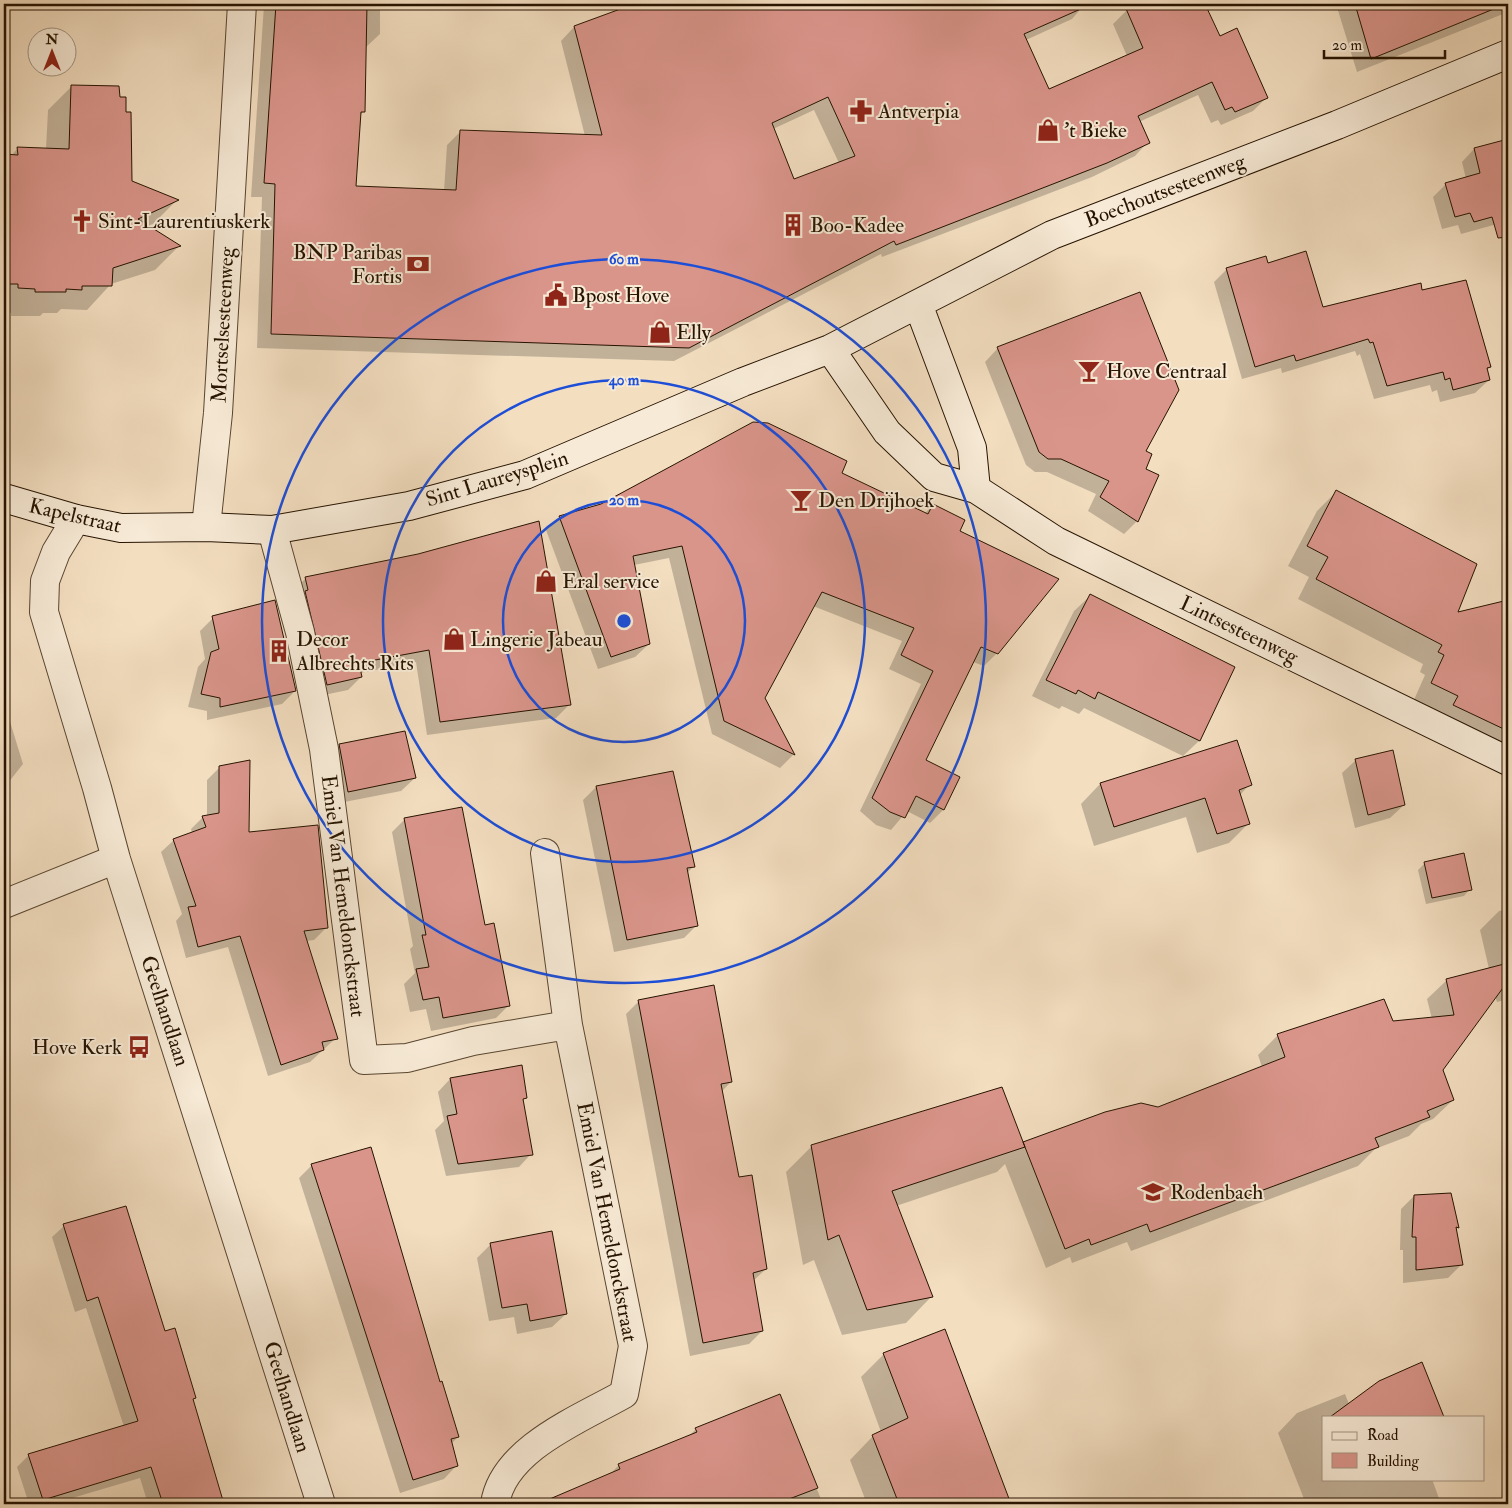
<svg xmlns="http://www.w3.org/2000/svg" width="1512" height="1508" viewBox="0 0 1512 1508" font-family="'IM FELL Double Pica',serif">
	<rect width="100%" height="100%" fill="#f3dec0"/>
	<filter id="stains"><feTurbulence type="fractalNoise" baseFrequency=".004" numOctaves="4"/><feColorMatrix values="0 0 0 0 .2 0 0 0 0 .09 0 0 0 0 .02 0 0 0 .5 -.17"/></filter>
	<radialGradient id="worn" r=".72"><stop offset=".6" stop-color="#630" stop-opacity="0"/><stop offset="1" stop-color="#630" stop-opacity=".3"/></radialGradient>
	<path fill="#0003" fill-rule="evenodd" d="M259,4H380V34L365,48L364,111L359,116L354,188L444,191L447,145L461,131L585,136L561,41L574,27L631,6L630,4H1085L1072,19L1026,40L1048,91L1127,56L1113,24L1127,10L1140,4H1204L1219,38L1267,97L1253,111L1221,125L1218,120L1211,123L1198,95L1139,122L1148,142L1135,156L1092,177L882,257L881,254L674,361L257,348L262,197H251L264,5ZM814,110L839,163L794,180L773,129Z
		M475,4H553L475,10Z
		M1336,4H1508V12L1357,72Z
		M72,86L131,182L176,201L153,224L147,226L179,246L155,270L111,284L87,310L61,309L57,313H43L40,316H11V313L4,312V155L11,156L18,148L46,149L48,110Z
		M1508,141V221L1461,234L1458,225L1442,229L1433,197L1446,184L1466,179L1462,162L1474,149Z
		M1267,264L1322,309L1421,291L1490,367L1486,371L1489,380L1475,393L1440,402L1437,390L1432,392L1430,385L1374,399L1360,354L1357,356L1355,351L1282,373L1281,368L1242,379L1214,282L1227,269Z
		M998,348L1144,452L1137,521L1124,534L1088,511L1096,494L1047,472H1035L1026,465L985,362Z
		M841,474L924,514L933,505L959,531L997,653L984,666L973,662L924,761L958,777L943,810L930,823L907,811L891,830L876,825L860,811L921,684L889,669L902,641L813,606L764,698L793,755L780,768L712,734L669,558L634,565L649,644L635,657L598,669L546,530L559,517Z
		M1336,492L1456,613L1482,607L1508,620V760L1413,702L1425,675L1420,672L1423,664L1298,599L1309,577L1288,566L1317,511Z
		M306,578L569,705L556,718L427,735L416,662L360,673L361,677L348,690L314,697L293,591Z
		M1090,596L1233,667L1199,741L1183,756L1084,708L1079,714L1062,706L1059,709L1032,696L1074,611Z
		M213,618L295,691L282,704L207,720V711L188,707L198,667L205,659L200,631Z
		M4,702L23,764L4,788Z
		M339,745L415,778L401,791L334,804L326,758Z
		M1356,760L1404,805L1390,818L1355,828L1342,773Z
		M220,767L248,833L327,927L314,940L306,941L336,1038L310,1062L268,1076L228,947L186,958L176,921L182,914L161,852L174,840L192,833L191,829L203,817L207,816V780Z
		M1100,784H1250L1240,795L1249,823L1229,843L1197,853L1186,817L1094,846L1081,804Z
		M596,787L694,866L687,873L697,925L684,938L614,952L583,800Z
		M405,819L484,926L509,1005L496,1018L431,1031L426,1009L410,1012L404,984L415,973L410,949L413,946L392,832Z
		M1425,863L1470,889L1464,896L1426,904L1418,870Z
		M1508,909V999L1497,1002L1495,996L1441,1070L1453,1100L1433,1119L1421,1124L1409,1136L1375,1149L1358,1166L1131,1251L1127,1242L1072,1263L1070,1257L1046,1268L1005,1164L997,1172L896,1206L931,1297L906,1323L842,1335L814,1260L803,1265L786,1172L812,1146L1023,1145L1158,1109L1262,1067L1258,1055L1277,1036L1383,1000L1392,1022L1432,1019L1427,999L1447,980L1489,969L1480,930L1499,911Z
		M639,1001L731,1082L722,1091L738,1179L766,1269L753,1281L762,1331L749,1344L690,1356L626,1014Z
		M450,1079L526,1097L522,1101L531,1154L519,1167L446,1176L435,1130L444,1121L438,1092Z
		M312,1165L439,1383L458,1437L451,1444L457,1465L444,1479L400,1493L299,1178Z
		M1414,1196L1458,1227L1455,1230L1461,1265L1448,1278L1403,1283V1250H1400L1401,1209Z
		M64,1226L164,1333L195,1397L192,1400L223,1504H148L140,1478L52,1504H29L17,1467L29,1455L124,1427L86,1308L75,1312L52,1237Z
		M491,1244L566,1314L552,1327L517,1334L514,1317L489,1321L477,1258Z
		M944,1330L1010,1504H867L850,1460L873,1436L881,1432L861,1377L884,1354Z
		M1345,1394L1349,1404L1443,1417H1323V1479H1432L1441,1504H1306L1278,1433L1297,1413Z
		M779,1396L823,1504H539L609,1475L619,1465L687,1438L696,1429Z"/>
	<path fill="#da958b" stroke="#261300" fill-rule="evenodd" d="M276,4H367L365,112H361L356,186L456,190L460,130L602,135L574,26L634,4H1092L1024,34L1049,89L1143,48L1124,4H1205L1220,36L1237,28L1268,98L1235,112L1232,107L1225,110L1212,82L1138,116L1150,143L1107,163L896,245L894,241L689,348L271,334L275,184L264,183ZM828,97L855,156L794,179L772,123Z
		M1355,4H1506L1371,59Z
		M71,85L119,86L120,97H126V112H131L132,181L179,200L138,219L181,246L113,268L112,286H82V290L66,289V292H35V289L18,288V284H4V154L18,155L17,147L69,149Z
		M1508,139V237L1498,238L1492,217L1474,222L1470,213L1455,217L1445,183L1480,173L1474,148Z
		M1306,251L1323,307L1421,283L1422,290L1466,280L1491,367L1487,368L1490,380L1453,390L1450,378L1445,380L1443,372L1387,386L1373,342L1370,343L1368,339L1296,361L1294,355L1255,367L1226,268L1266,256L1268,263Z
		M1140,292L1179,390L1146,451L1152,454L1146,469L1159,475L1138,522L1100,497L1109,481L1061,459H1048L1039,452L997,347Z
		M753,422L768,423L847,461L842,473L928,514L933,504L965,520L960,531L1059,579L998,654L981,647L926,760L960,777L944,810L916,796L905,818L890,812L872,798L933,671L901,655L914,628L822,592L765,698L795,755L724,721L682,546L633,556L650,644L611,657L559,516L601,504Z
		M1336,490L1477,564L1458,612L1508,600V731L1453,705L1458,696L1431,683L1444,655L1438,652L1442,645L1316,579L1328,557L1307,546Z
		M539,521L571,705L440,722L429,650L359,663L362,677L327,685L305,591L308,590L305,577L418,554Z
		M1090,594L1235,667L1200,741L1098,692L1095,699L1078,690L1076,694L1046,680Z
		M275,600L296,691L220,707V698L201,694L211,652L219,649L212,616Z
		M405,731L416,778L348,792L339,744Z
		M1237,740L1252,785L1239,790L1250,824L1217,834L1205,798L1114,827L1100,783Z
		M1393,750L1405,805L1368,815L1355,759Z
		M250,760L249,832L318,825L328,928L304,931L338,1039L322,1042L324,1050L281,1065L240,936L198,947L188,907L196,906L173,839L206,827L202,816L219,813V766Z
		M673,771L695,867L687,868L698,926L627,940L596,786Z
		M462,807L485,925L494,923L510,1006L443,1018L439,997L423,1000L416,969L429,967L422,935H426L404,818Z
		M1464,853L1472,890L1432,898L1424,862Z
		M1508,963V981L1443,1070L1454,1100L1427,1111L1430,1117L1375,1138L1379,1147L1150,1232L1147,1224L1091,1245L1089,1239L1065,1249L1023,1142L1105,1112L1141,1103L1158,1107L1285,1057L1277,1034L1384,999L1393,1021L1454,1015L1446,979Z
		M714,985L732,1082L721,1084L739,1177L752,1175L767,1269L753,1273L763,1331L703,1343L638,1000Z
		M522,1065L527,1098L523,1099L533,1155L458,1164L447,1116L457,1114L450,1078Z
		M1002,1087L1025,1147L892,1191L933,1297L867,1310L839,1235L828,1240L811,1145Z
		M371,1147L440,1382L442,1381L459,1437L451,1439L458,1466L413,1480L311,1164Z
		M1451,1193L1459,1228L1456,1227L1463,1265L1416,1270V1237H1412L1414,1195Z
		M126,1206L165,1331L175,1328L196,1398L193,1399L224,1504H163L151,1467L43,1500L28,1454L138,1421L98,1297L87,1301L63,1224Z
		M552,1231L567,1314L530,1321L527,1304L502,1308L490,1243Z
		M945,1329L1011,1504H899L872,1435L908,1418L883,1353Z
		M1422,1362L1444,1417H1330L1379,1381Z
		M780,1394L818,1488L776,1504H538L620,1469L618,1464L697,1432L695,1428Z"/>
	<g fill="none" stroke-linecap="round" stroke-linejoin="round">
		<defs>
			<path id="street" d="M76,519L56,552L45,581L44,612L97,788L116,859L321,1504
				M206,527L218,413L242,4
				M272,530L300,632L324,749L364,1060L407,1058L473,1041L568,1025
				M4,904L116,859
				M495,1504C503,1449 580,1419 624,1394L633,1346L568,1025L545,853"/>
			<path id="secondary" d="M918,304L972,448L976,489
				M830,349L887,432L934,477L976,489L1056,541L1508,761
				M4,498L76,519L121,528L206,527L272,530L409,506L525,475L743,382L830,349L1052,235L1337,125L1508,54"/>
		</defs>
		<use href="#street" stroke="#594630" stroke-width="30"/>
		<use href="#secondary" stroke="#261300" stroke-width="30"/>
		<use href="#street" stroke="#f7ead6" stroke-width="28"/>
		<use href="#secondary" stroke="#f7ead6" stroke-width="28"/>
	</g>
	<g fill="none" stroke="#1d4ed8" stroke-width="2.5">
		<circle cx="624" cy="621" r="121"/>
		<circle cx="624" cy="621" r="241"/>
		<circle cx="624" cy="621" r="362"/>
	</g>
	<defs>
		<symbol id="pharmacy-bare" viewBox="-9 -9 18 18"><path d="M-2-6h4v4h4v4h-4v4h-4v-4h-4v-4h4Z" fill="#8f2418" stroke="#f7ead6" stroke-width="2.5" paint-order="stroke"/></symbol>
		<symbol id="shop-bare" viewBox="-9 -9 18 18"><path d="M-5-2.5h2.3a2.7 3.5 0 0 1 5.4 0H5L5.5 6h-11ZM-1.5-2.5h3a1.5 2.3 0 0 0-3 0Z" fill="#8f2418" stroke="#f7ead6" stroke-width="2.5" paint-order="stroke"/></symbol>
		<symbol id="church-bare" viewBox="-9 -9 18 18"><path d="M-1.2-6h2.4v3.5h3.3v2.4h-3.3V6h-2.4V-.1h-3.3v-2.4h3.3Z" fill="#8f2418" stroke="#f7ead6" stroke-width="2.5" paint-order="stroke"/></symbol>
		<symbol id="building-bare" viewBox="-9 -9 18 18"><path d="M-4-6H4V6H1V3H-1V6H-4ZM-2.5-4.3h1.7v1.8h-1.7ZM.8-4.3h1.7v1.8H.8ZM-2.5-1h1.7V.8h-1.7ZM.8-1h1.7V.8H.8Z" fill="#8f2418" stroke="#f7ead6" stroke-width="2.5" paint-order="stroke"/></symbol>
		<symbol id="bank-bare" viewBox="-9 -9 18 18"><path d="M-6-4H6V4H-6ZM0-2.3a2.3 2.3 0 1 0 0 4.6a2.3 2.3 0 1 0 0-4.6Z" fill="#8f2418" stroke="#f7ead6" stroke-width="2.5" paint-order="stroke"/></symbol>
		<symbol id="civic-bare" viewBox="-9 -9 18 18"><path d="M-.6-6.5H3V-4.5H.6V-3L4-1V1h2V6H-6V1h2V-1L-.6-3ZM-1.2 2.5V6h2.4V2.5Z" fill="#8f2418" stroke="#f7ead6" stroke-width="2.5" paint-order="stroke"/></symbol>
		<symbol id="bar-bare" viewBox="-9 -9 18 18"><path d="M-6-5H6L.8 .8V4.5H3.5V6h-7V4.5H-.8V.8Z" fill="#8f2418" stroke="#f7ead6" stroke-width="2.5" paint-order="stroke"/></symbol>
		<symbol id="bus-bare" viewBox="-9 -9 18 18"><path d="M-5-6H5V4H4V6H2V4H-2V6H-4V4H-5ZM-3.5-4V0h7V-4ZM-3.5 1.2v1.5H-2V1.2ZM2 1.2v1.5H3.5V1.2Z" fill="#8f2418" stroke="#f7ead6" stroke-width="2.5" paint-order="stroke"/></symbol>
		<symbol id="school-bare" viewBox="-9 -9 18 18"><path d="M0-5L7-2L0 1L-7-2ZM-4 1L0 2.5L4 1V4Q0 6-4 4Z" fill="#8f2418" stroke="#f7ead6" stroke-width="2.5" paint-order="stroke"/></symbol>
	</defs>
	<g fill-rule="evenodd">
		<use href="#pharmacy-bare" x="845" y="95" width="32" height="32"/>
		<use href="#shop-bare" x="1032" y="114" width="32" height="32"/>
		<use href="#church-bare" x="66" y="205" width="32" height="32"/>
		<use href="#building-bare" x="777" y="209" width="32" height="32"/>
		<use href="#bank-bare" x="402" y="248" width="32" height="32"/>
		<use href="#civic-bare" x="540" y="279" width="32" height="32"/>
		<use href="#shop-bare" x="644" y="316" width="32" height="32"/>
		<use href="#bar-bare" x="1073" y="355" width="32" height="32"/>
		<use href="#bar-bare" x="785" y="484" width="32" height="32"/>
		<use href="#shop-bare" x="530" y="565" width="32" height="32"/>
		<use href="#shop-bare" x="438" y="623" width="32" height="32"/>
		<use href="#building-bare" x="263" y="635" width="32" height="32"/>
		<use href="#bus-bare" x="123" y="1031" width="32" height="32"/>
		<use href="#school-bare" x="1137" y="1176" width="32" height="32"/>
	</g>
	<g text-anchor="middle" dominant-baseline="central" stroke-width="4" stroke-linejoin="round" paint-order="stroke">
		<g font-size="21" fill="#261300" stroke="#f7ead6" text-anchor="start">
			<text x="878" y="111">Antverpia</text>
			<text x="1064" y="130">'t Bieke</text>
			<text x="98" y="221">Sint-Laurentiuskerk</text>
			<text x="810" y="225">Boo-Kadee</text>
			<text x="402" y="252" text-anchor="end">BNP Paribas<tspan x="402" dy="24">Fortis</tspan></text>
			<text x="572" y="295">Bpost Hove</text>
			<text x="676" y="332">Elly</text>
			<text x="1106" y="371">Hove Centraal</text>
			<text x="818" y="500">Den Drijhoek</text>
			<text x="562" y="581">Eral service</text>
			<text x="296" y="639">Decor<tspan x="296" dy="24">Albrechts Rits</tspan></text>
			<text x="470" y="639">Lingerie Jabeau</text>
			<text x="122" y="1047" text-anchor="end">Hove Kerk</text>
			<text x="1170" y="1192">Rodenbach</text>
		</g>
		<g font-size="21" fill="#261300" stroke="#f7ead6">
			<text transform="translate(1165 191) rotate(-21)">Boechoutsesteenweg</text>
			<text transform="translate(223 325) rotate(-87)">Mortselsesteenweg</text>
			<text transform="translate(497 479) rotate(-17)">Sint Laureysplein</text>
			<text transform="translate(75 516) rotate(13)">Kapelstraat</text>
			<text transform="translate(1239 630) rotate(26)">Lintsesteenweg</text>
			<text transform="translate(343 896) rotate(83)">Emiel Van Hemeldonckstraat</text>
			<text transform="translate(165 1011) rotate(72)">Geelhandlaan</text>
			<text transform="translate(607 1222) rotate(79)">Emiel Van Hemeldonckstraat</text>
			<text transform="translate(287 1397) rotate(73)">Geelhandlaan</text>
		</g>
	</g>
	<circle cx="624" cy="621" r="8" fill="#1d4ed8" stroke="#f7ead6" stroke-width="2.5"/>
	<g font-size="15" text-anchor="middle" font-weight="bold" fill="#1d4ed8" stroke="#f7ead6" stroke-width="4" stroke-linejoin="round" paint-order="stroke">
		<text x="624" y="264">60 m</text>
		<text x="624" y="385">40 m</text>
		<text x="624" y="505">20 m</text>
	</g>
	<rect width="1512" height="1508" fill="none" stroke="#f3dec0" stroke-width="20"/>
	<rect x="5" y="5" width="1502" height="1498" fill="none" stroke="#261300" stroke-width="2.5"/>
	<rect x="10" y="10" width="1492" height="1488" fill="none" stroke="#261300"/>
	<rect x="1322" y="1416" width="162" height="65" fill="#f7ead6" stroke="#a39480"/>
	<rect x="1332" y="1432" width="25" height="8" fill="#f7ead6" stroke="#a39480"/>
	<text x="1367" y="1440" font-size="15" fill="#261300">Road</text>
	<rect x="1332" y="1453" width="25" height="15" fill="#da958b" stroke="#a39480"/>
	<text x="1367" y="1466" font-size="15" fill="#261300">Building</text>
	<g transform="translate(52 52)"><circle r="24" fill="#f7ead6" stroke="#a39480"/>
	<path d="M0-4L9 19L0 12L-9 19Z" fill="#8f2418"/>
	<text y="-8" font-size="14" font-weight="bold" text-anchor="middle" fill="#261300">N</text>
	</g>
	<path d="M1324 50v8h121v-8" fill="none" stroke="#261300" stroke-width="2.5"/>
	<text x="1332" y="50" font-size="15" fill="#261300" stroke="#f7ead6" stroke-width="4" paint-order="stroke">20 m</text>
	<rect width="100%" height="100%" filter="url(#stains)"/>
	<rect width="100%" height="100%" fill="url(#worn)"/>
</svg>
